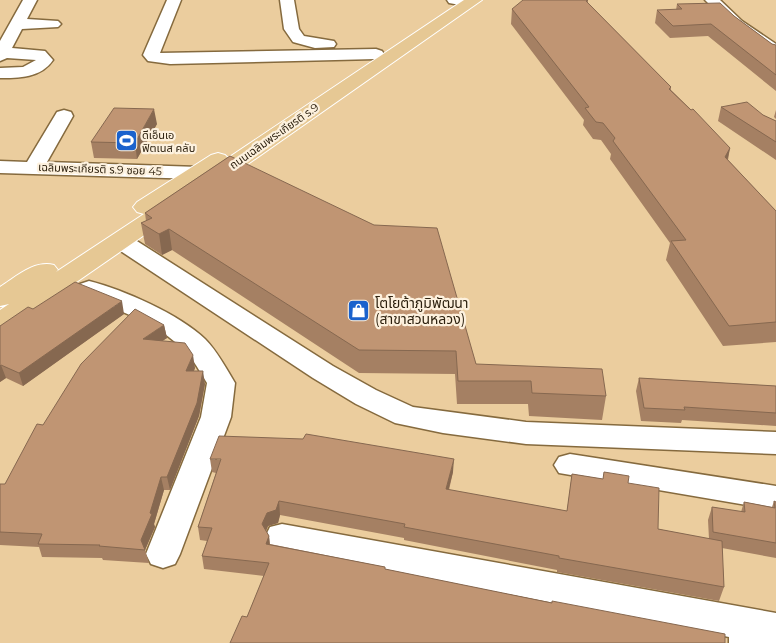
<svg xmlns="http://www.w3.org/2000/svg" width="776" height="643" viewBox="0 0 776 643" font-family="Montserrat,'Noto Sans Thai',sans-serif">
	<rect width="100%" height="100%" fill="#ebcd9e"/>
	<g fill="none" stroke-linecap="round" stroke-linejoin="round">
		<defs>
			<path id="minor" d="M23,0H37L27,19L58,21L61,24L58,27L22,29L12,48L45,51L53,60C41,78 19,78 0,78V68L23,67L36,60L7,58L0,61V41Z
				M167,0H181L160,53L376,49L382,51L384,54L382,57L376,59L170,64L148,61L143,55Z
				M280,0H294L299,29L304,36L334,41L336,44L334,47L315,48L293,42L284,29Z
				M447,0H466L467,1L465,4L460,5L449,3Z
				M705,0H720L742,21L776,44V57L770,55L732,27Z
				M64,110L71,112L73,116L47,162L199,167L206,169L209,173L206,177L199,179L0,173V161L27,162L57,112Z
				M121,234L129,236L333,366L376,390L413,407L526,422L776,432V454L526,444L443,433L395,423L356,404L313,378L113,246L109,241L113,236Z
				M89,281C124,290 179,314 205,339C217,351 226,368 235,383L231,417L180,554L175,564L163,568L151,564L146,554L201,417L207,383C200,372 194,360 185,351C157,322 116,310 80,294L76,289L80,284Z
				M570,454L776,486V510L559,473L554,465L559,457Z
				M282,524L776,613V643H729V637L282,550L270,547L265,537L270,527Z"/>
			<path id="major" d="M464,0H482L215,187L207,189L199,187L197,183L172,199L179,201L183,206L179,211L10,328L0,330V310L9,304L0,306V287C16,277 34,260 54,265L58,270L56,272L144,214L137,212L133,207L137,202L211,155L218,153L225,155L228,158Z"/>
		</defs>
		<use href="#minor" stroke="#856a3e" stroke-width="3"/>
		<use href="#major" stroke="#fff" stroke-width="2"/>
		<use href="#minor" fill="#fff" fill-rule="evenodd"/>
		<use href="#major" fill="#e6c894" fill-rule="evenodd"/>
	</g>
	<path fill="#a58063" d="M588,0V3L671,87V90L730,148L728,160L776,211V342L723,346L666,260L670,243L610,159L611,154L601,140L593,139L583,125L584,120L511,24L512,9Z
		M677,4L734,16L772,44L776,45V91L708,36L670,38L655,23L657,10H676Z
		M721,107L763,115L776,121V160L718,121Z
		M776,110V119L774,117Z
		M157,124L137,159L94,158L91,142Z
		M230,156L476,364L606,396L602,420L529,416L528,404H457L455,374L359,373L172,250L162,255L145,244L141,223L146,221L145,213Z
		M33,309L124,314L23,386L6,378L0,382V326Z
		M164,325L167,338L162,341L195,368L194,371L205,384L199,416L170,490H164L154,524L155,527L145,550L149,563L103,560L102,558L42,557L39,547L0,545V484H5L43,425Z
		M639,378L776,386V426L682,420L681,423L641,421L636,391Z
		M210,459L453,472L449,490L567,511L572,474L603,479L604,472L628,483L658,529L709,539L708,520L712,507L741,512L744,502L772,507L774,501L776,502V558L722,548L724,587L719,601L557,572V570L404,540V538L280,515L278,523L268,526L266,531L269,536L270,544L385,567V569L552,603L725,634L247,617L264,576L204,569L202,556L207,541L200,540L198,527L216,473L212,472Z"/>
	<path fill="#866850" d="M154,109L157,124L137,159L135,143Z
		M730,148L726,166L725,157Z
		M169,229L172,250L162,255L159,234Z
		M122,301L124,314L23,386L19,373Z
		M164,325L167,338L145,352L143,339Z
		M193,355L195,368L188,384L186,371Z
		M1,365L6,378L0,382V366Z
		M203,371L205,384L199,416L170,490L167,477Z
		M454,459L453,472L445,503L446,489Z
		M161,477L164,490L154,524L155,527L145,550L141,540Z
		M279,501L280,515L278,523L268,526L263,538L262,524L267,513Z
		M269,536L270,549L266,544Z"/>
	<path fill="#c09573" stroke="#866850" d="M523,0H588L586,1L671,87L669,89L691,110L693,109L730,148L725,157L776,211V322L729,326L671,241L686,240L613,141L615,138L603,123L596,122L585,108L589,107L512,9Z
		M720,3L734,16L772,44L776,45V75L711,24L673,26L657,10L682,9L677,4Z
		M747,102L763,115L776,121V142L721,107Z
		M114,108L154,109L135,143L91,142Z
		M230,156L374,225L437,228L476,364L602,369L606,396L532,393L531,381H458L456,351L359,350L169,229L159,234L141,223L152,218L145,213Z
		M75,282L122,301L19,373L1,365L0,366V326L28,307L33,309Z
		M135,309L164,325L143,339L185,343L193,355L186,371H203L197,403L167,477H161L150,513L152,514L141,540L145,550L99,546L100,545L38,544L42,534L0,532V484H5L37,424L43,425L81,364Z
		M639,378L776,386V413L684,407L685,410L644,408Z
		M306,434L454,459L446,489L567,511L572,474L603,479L604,472L629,476L628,483L659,488L658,529L722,541L724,587L559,558V556L404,527L405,524L279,501L276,510L267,513L262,524L269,536L266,544L385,567V569L552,603V601L725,634V643H230L242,616L247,617L269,563L202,556L212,528L198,527L221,459H210L219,436L303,439Z
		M774,501L776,502V543L713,532L712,507L745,512L744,502L775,508Z"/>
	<defs>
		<symbol id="stadium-square" viewBox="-11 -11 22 22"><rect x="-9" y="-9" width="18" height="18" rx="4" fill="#1a62cd" stroke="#fdf1de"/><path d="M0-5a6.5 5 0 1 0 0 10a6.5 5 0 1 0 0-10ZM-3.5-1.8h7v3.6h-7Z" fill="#fff"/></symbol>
		<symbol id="shop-square" viewBox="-11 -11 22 22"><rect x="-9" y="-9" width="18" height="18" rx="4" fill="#1a62cd" stroke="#fdf1de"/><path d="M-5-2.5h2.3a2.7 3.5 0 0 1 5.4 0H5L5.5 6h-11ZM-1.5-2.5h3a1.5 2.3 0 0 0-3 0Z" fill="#fff"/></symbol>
	</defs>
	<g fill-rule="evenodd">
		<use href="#stadium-square" x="114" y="128" width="25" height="25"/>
		<use href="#shop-square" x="346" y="298" width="25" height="25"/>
	</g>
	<g text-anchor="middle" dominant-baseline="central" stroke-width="4.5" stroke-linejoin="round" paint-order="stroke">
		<g font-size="11" fill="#2d210f" stroke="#fdf1de" text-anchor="start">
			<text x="142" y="135">ดีเอ็นเอ<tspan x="142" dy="13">ฟิตเนส คลับ</tspan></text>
		</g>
		<g font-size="11" fill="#2d210f" stroke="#fdf1de">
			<text transform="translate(274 136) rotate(-35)">ถนนเฉลิมพระเกียรติ ร.9</text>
			<text transform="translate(100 169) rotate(2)">เฉลิมพระเกียรติ ร.9 ซอย 45</text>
		</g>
		<g font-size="14" fill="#2d210f" stroke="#fdf1de" text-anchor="start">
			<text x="375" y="303">โตโยต้าภูมิพัฒนา<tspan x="375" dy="16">(สาขาสวนหลวง)</tspan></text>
		</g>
	</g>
</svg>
